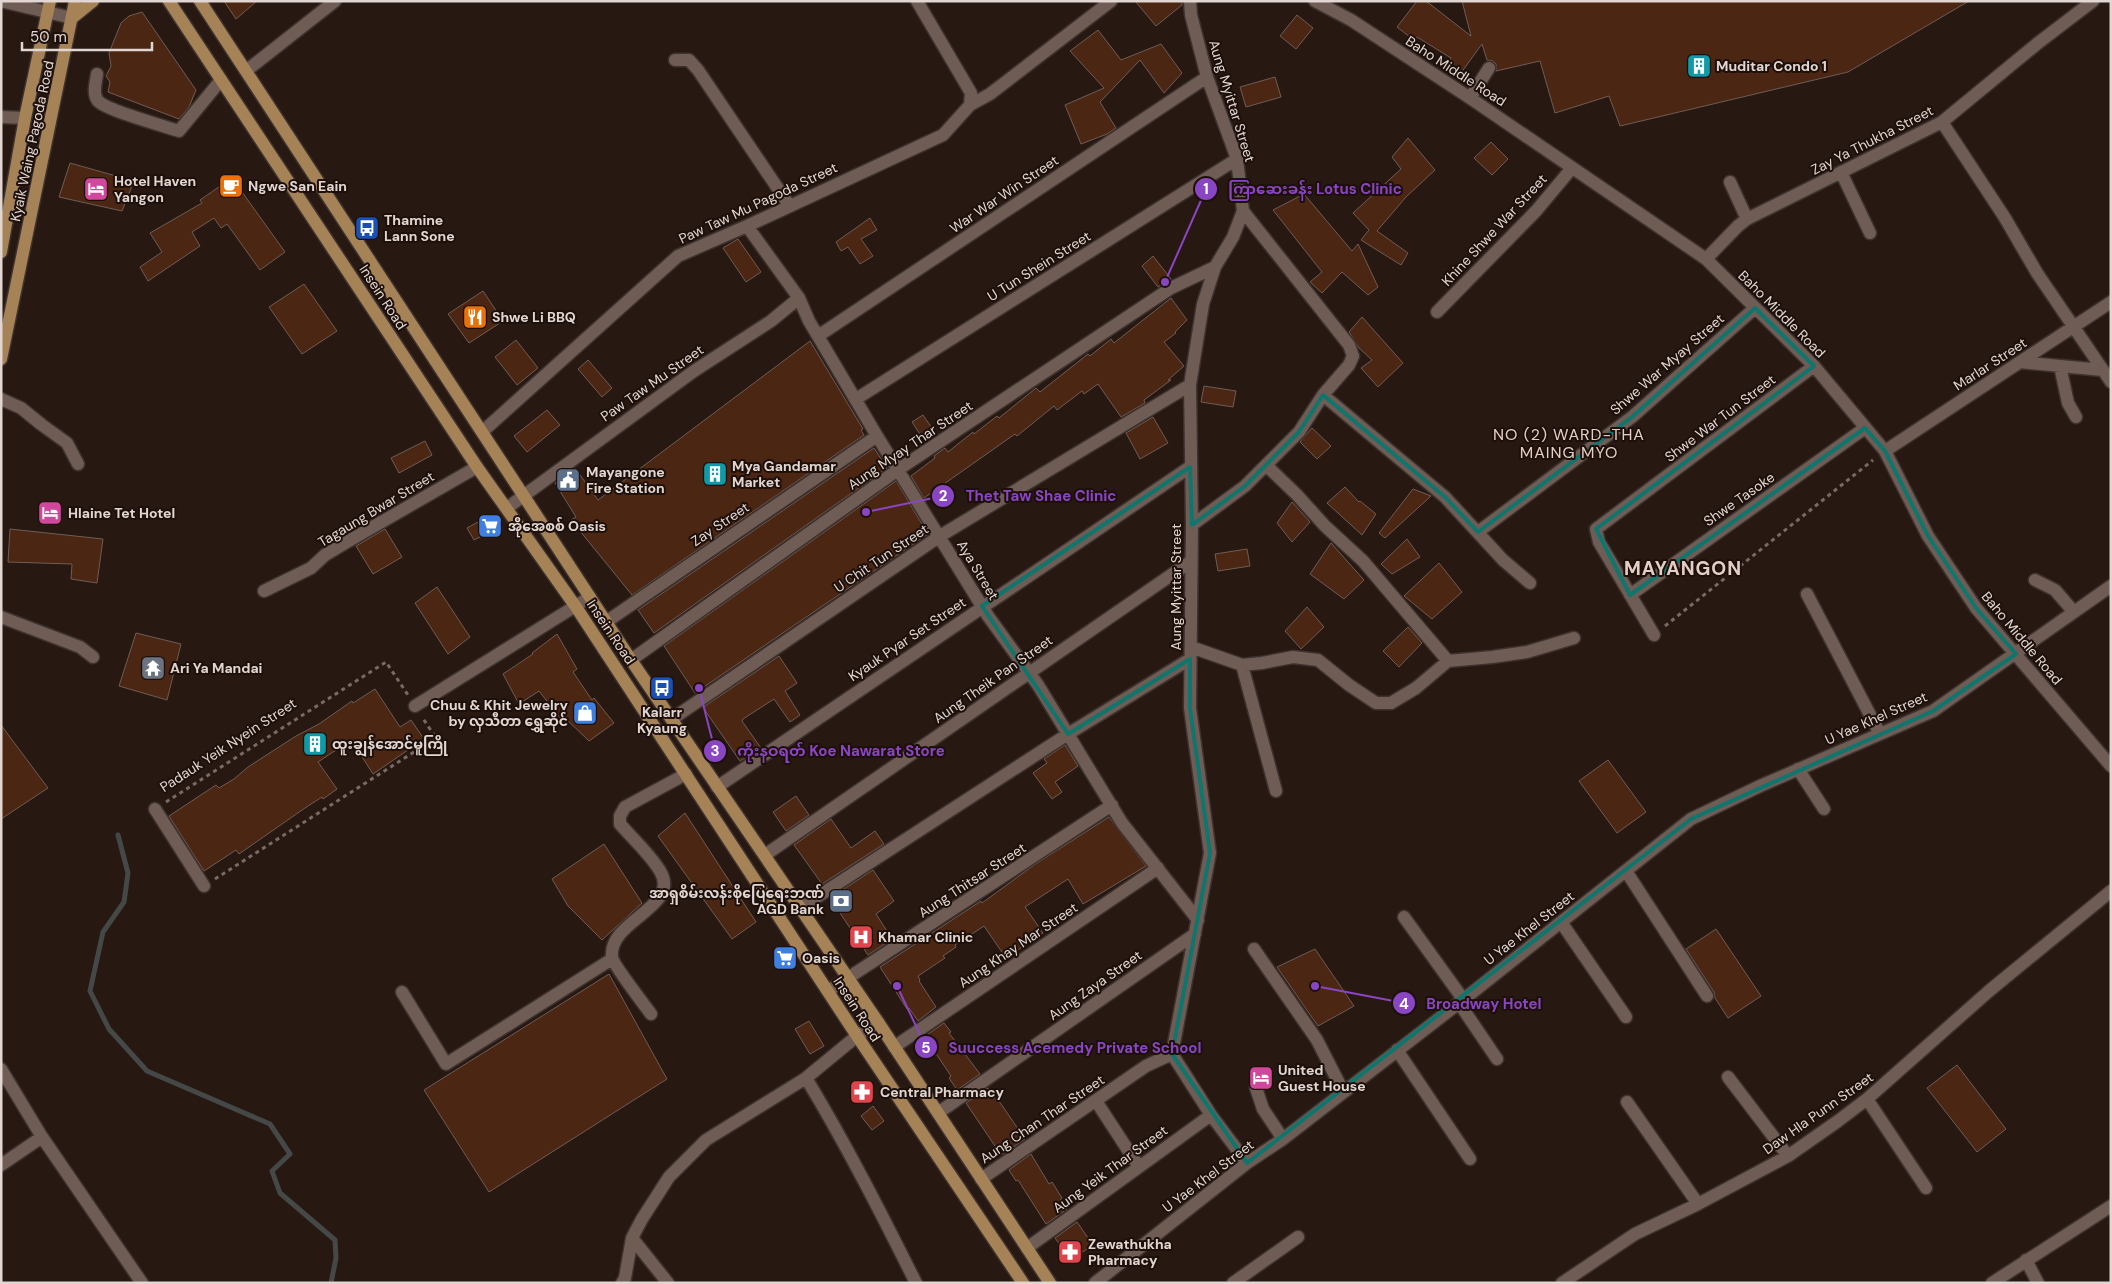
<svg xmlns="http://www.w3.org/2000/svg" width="2112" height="1284" viewBox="0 0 2112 1284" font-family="'DM Sans','Noto Sans Myanmar',sans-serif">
	<rect width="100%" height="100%" fill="#271812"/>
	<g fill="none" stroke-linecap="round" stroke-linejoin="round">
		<path stroke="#444948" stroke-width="5" d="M118,835L128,873L124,902L103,932L90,991L109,1029L147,1071L270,1124L290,1154L272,1171L280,1193L335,1240L336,1258L331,1283"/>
	</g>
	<path fill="#4b2613" stroke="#6f5d55" d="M224,1H257L236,19Z
		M1135,1H1182V5L1156,26Z
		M1417,1H1426L1471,36L1462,1H1969L1848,72L1620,126L1609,96L1555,113L1540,61L1496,71V64L1493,61L1487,60L1482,44L1458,77L1444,68L1451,58L1417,37L1415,41L1397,27Z
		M142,12L196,90L189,107L179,119L108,92L110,82L106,76L111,66L109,53L121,23L129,16Z
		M1297,15L1313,28L1296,49L1280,36Z
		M1098,30L1121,60L1161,44L1182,73L1164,93L1140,60L1100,102L1116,128L1107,134L1081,144L1065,105L1104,88L1070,51Z
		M1275,77L1281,97L1246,107L1240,87Z
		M1408,138L1435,170L1406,197L1377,231L1408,253L1401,265L1361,240L1369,230L1353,213L1401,169L1392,157Z
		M1491,142L1508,159L1492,175L1474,158Z
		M70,163L134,181L122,211L59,197Z
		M232,178L285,252L260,270L227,224L221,228L214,218L192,232L200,246L148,281L140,267L162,252L150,233L202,203L200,200Z
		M1304,194L1352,251L1358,244L1378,287L1368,295L1342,272L1322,293L1310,282L1322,272L1273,210Z
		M870,218L877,230L861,239L873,256L860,264L848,247L841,251L836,242Z
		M738,239L761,272L746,282L723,248Z
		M1153,256L1171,279L1158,287L1142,266Z
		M304,284L337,331L302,354L269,307Z
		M483,291L503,321L469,343L448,314Z
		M1171,298L1187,320L1175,332L1176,333L1164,342L1184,366L1168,380H1171L1144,400L1145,403L1121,417L1098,384L1084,394L1082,391L1057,410L1054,406L1017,436L1015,434L924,498L911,476L935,458L934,456L945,448L948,452L973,432L974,434L997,416L999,418L1036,388L1040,392L1088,354L1090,356L1111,339L1114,343Z
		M1362,317L1403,363L1378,387L1361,368L1372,360L1359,348L1349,332Z
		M516,340L538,368L517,385L495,357Z
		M810,341L863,429L861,430L864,435L632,595L571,520L576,517L555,483L575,468L598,500Z
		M588,360L612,388L602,397L578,369Z
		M1204,386L1236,391L1233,407L1201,402Z
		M547,410L560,425L527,452L514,436Z
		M923,415L936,434L925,442L912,422Z
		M1153,417L1168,443L1140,459L1126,433Z
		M1312,428L1331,446L1317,459L1300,442Z
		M425,441L432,455L399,473L391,458Z
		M874,448L887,468L654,633L638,610Z
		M896,481L928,534L695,693L664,646Z
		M1345,487L1359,502L1360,501L1376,514L1362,535L1327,503Z
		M1413,489L1431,496L1385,538L1379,533Z
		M1292,502L1310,522L1292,542L1277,523Z
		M489,516L496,529L474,540L467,528Z
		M10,529L103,539L97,583L71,579L72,564L8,562Z
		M385,529L402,557L373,574L356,546Z
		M1407,539L1420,557L1392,574L1381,564Z
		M1331,543L1364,580L1344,599L1310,574Z
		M1247,549L1250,566L1218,571L1215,554Z
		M1439,563L1462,592L1432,619L1404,596Z
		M437,587L470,637L448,654L415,603Z
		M1307,607L1324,627L1301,649L1285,631Z
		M1408,627L1422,643L1399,667L1383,651Z
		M136,633L181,644L167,700L119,686Z
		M557,634L577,669L573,672L592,700L594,698L614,723L589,741L564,717L561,719L539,691L519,704L503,674L533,654L532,653Z
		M779,656L797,683L785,691L800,715L790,722L774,699L743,719L742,721L761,748L740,761L704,709L705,706Z
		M375,689L400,727L411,720L424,739L373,774L352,741L333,752L318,762L337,789L323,799L322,797L305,808L239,854L236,850L204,871L169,816L216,785L219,788L234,779L248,767L296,736L319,724L352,701L353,703Z
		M1,725L48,788L1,819Z
		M1065,745L1078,766L1055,782L1062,792L1052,799L1033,773L1047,763L1044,759Z
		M1608,760L1646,812L1617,833L1579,781Z
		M796,796L809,815L786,831L773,812Z
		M685,813L756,922L732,939L658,836Z
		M1109,817L1146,866L1083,904L1068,879L1025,907L1043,933L1006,958L984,926L955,945L956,947L943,956L945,958L918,976L920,980L919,981L936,1007L918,1021L909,1008L907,1009L880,967L981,901L982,903L1034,865Z
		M831,819L851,848L875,831L884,844L822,884L794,845Z
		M604,844L642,903L602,940L568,906L552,879Z
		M873,870L894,901L876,914L892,939L868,955L830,898Z
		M1716,929L1761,996L1728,1018L1715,998L1714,992L1686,949Z
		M1315,949L1354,1006L1318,1026L1277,967Z
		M609,974L667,1079L489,1192L424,1090Z
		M809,1021L824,1046L810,1054L795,1029Z
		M944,1023L951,1032L949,1033L980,1074L957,1090L949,1078L951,1076L931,1046L927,1048L921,1039Z
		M1957,1065L2006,1129L1977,1152L1927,1088Z
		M988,1088L997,1102L999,1101L1025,1139L1001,1155L966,1103Z
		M873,1106L884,1121L872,1130L861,1116Z
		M1031,1154L1049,1184L1052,1182L1062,1198L1060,1200L1067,1209L1046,1224L1018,1180L1016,1181L1009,1170Z
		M1077,1222L1093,1245L1069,1261L1060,1249L1062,1248L1055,1238Z"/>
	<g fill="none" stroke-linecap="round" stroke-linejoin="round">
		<defs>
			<path id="minor" d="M1,1L72,18
				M1190,1L1191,15L1207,77L1237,159L1243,211L1233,237L1215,267L1203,304L1190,385L1192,525L1190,708L1210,853L1172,1054L1211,1115L1247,1163
				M1315,1L1351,20L1470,98L1706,259L1814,366L1885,451L1928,536L1976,608L2111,766
				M675,60H689L698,70L789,205
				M246,71L335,1
				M97,74C96,82 92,94 98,101C106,110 163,126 179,131L221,80
				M1470,98L1489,68
				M970,105L990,94L1111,1
				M1,117L25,118
				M1942,122L2005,218L2037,273L2111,382
				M1841,172L1870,233
				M1730,182L1747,219
				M747,226L799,298L809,321L877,436L988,616L1038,685L1122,823L1198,920
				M1706,259L1738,226L1747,219L1942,122L2038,43L2093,1
				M1437,312L1536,211L1572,168
				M818,336L1207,77
				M2020,362L2102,370
				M2060,366L2068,403L2076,417
				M1323,395L1445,497L1503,560L1530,583
				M1,399L21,408L42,425L67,443L78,464
				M856,399L1237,159
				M482,432L678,256L747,226L943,135L970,105L971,93L917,1
				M1885,451L2111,302
				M1267,466L1297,495L1325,526L1363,561L1448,661
				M507,508L694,371L771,321L799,298
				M1192,525L1245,486L1299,432L1323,395L1349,365L1353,356L1349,345L1243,211
				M1478,532L1632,417L1755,308
				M2035,580L2055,590L2073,611
				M264,591L311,568L325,555L345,543L477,467
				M1807,594L1880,734
				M1630,595L1865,428
				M1,617L80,647L93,657
				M606,622L877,436
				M1654,635L1599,542L1596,529L1814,366
				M1191,647L1242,665L1262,663L1293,657L1318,660L1349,685L1376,703H1391L1416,688L1448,661L1492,657L1527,652L1574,638
				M631,660L899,469L1171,288L1215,267
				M1242,665L1276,791
				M415,706L590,597
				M672,719L940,536L1190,385
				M1798,769L1824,809
				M717,787L1190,467
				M155,809L204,886
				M765,855L1190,562
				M1626,871L1707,996
				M800,908L1068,734L1190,659
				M1404,917L1463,999
				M1561,922L1626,1017
				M1254,949L1317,1040L1343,1091
				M828,991L1112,805
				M402,992L446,1064L612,959
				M1459,1003L1497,1059
				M651,1014C644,1004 613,965 612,957C608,920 682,907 660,871C650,854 633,839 620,824V816L625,807L686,774
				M894,1047L1158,868
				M1397,1050L1470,1159
				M1,1069L42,1137L142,1283
				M1728,1077L1788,1156
				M806,1078C846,1144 881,1213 916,1283
				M1256,1088L1263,1109L1283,1139
				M1867,1099L1926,1188
				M1096,1101L1139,1167
				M1627,1102L1698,1204
				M938,1113L1195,934
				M1,1165L42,1137
				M981,1179L1146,1066L1172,1054
				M632,1238L668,1283
				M1027,1248L1211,1115
				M2026,1260L2038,1283
				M622,1283L625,1278L632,1238L642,1219L669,1177L706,1140L806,1078L857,1036L878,1022
				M1095,1283L1247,1163L1283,1139L1459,1003L1691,819L1760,786L1933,711L2111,586
				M1233,1283L1298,1237
				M1562,1283L1635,1234L1698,1204L1788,1156L1838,1121L1867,1099L1989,991L2111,891
				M1992,1283L2111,1206"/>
			<path id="major" d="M169,1L477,467L576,607L857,1036L1023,1283
				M200,1L631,660L878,1022L1050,1283
				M72,18L93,1
				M1,252L25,118L50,1
				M1,359L75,1"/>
		</defs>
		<use href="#minor" stroke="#3d322f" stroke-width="15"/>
		<use href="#major" stroke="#3d322f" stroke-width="15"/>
		<path stroke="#786b65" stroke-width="3" stroke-dasharray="4 4" stroke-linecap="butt" d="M1665,626L1873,460
			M166,802L386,662L408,695
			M215,879L436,738L422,717"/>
		<use href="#minor" stroke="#6f5d55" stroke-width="12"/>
		<use href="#major" stroke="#a68257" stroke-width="12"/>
	</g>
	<path fill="none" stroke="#0f766e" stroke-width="4" stroke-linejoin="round" d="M1755,308L1814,366L1596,529L1630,595L1865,428L1885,451L1928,536L1976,608L2016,654L1933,711L1691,819L1247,1163L1172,1054L1210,853L1190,708V659L1068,734L982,606L1190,467L1192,525L1245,486L1299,432L1323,395L1445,497L1478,532L1632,417Z"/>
	<defs>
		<symbol id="building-square" viewBox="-11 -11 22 22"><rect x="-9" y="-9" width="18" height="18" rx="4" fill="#0f9aa8" stroke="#1d0f09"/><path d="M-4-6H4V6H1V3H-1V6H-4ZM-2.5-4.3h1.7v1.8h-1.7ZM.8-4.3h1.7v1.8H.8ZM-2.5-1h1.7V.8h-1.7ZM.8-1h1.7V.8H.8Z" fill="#fff"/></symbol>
		<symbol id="cafe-square" viewBox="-11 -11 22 22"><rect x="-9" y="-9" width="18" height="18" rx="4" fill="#e8710a" stroke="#1d0f09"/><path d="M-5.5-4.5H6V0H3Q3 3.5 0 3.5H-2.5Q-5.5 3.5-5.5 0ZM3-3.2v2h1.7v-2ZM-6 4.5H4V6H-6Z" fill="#fff"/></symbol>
		<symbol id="hotel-square" viewBox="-11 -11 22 22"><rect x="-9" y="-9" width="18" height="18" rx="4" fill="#d1479c" stroke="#1d0f09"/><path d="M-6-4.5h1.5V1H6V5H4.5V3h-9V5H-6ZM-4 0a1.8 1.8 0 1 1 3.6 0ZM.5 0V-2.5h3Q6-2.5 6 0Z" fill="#fff"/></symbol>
		<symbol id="bus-square" viewBox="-11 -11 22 22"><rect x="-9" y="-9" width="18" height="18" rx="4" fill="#1a4fb4" stroke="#1d0f09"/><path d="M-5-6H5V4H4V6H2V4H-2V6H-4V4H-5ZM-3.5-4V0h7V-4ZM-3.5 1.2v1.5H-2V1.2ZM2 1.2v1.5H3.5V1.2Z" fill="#fff"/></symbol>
		<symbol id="restaurant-square" viewBox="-11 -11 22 22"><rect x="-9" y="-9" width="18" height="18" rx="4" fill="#e8710a" stroke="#1d0f09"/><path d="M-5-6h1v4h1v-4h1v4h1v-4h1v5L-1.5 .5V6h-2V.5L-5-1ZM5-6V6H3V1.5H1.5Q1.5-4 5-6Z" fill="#fff"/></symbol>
		<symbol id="civic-square" viewBox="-11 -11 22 22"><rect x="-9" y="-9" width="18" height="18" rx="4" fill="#5c6f8a" stroke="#1d0f09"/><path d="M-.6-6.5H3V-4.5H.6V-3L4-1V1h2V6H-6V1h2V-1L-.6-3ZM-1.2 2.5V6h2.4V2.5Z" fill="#fff"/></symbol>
		<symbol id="supermarket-square" viewBox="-11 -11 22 22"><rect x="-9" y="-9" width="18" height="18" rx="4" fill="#3f7fe0" stroke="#1d0f09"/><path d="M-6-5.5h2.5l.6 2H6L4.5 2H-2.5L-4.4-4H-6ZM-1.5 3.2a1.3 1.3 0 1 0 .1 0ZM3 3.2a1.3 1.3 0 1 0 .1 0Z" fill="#fff"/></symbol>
		<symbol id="temple-square" viewBox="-11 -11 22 22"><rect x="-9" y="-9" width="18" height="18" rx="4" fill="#6b7280" stroke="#1d0f09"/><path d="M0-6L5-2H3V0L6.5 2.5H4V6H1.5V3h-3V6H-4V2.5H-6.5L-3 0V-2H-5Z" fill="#fff"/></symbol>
		<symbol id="shop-square" viewBox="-11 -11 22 22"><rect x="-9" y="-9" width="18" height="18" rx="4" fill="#3f7fe0" stroke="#1d0f09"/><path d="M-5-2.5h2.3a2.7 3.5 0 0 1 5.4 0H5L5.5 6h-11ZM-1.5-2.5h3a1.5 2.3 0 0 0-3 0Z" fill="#fff"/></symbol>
		<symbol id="bank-square" viewBox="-11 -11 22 22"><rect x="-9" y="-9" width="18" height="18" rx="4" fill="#5c6f8a" stroke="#1d0f09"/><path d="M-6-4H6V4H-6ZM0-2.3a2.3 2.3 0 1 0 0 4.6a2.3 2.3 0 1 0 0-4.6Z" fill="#fff"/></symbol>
		<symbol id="hospital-square" viewBox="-11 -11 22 22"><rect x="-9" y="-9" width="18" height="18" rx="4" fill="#e0444e" stroke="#1d0f09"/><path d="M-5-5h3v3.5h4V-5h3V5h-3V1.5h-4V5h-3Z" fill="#fff"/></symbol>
		<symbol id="pharmacy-square" viewBox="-11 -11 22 22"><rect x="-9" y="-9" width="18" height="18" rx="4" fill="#e0444e" stroke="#1d0f09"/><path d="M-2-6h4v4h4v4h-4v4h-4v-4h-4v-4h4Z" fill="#fff"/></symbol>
	</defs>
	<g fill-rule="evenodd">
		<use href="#building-square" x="1685" y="52" width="28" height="28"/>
		<use href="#cafe-square" x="217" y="172" width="28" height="28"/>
		<use href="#hotel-square" x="82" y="175" width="28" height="28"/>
		<use href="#bus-square" x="353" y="214" width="28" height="28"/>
		<use href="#restaurant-square" x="461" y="303" width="28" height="28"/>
		<use href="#building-square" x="701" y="460" width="28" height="28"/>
		<use href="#civic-square" x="554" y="466" width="28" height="28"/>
		<use href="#hotel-square" x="36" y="499" width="28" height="28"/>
		<use href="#supermarket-square" x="476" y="512" width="28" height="28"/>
		<use href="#temple-square" x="139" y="654" width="28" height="28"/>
		<use href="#bus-square" x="648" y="674" width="28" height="28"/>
		<use href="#shop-square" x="571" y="699" width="28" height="28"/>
		<use href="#building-square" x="301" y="730" width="28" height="28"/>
		<use href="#bank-square" x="827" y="887" width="28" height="28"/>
		<use href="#hospital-square" x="847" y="923" width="28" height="28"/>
		<use href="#supermarket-square" x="771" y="944" width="28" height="28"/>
		<use href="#hotel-square" x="1247" y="1064" width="28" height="28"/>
		<use href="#pharmacy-square" x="848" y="1078" width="28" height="28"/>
		<use href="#pharmacy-square" x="1056" y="1238" width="28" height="28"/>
	</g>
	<g text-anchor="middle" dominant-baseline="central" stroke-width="4" stroke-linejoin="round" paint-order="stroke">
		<g font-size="14" font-weight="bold" fill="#e1d6d2" stroke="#1d0f09" text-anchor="start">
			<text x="1716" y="66">Muditar Condo 1</text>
			<text x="114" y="181">Hotel Haven<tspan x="114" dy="16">Yangon</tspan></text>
			<text x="248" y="186">Ngwe San Eain</text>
			<text x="384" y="220">Thamine<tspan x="384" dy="16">Lann Sone</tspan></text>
			<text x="492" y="317">Shwe Li BBQ</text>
			<text x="732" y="466">Mya Gandamar<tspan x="732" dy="16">Market</tspan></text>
			<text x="586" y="472">Mayangone<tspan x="586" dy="16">Fire Station</tspan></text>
			<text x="68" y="513">Hlaine Tet Hotel</text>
			<text x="508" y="526">အိုအေစစ် Oasis</text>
			<text x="170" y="668">Ari Ya Mandai</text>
			<text x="568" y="705" text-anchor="end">Chuu &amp; Khit Jewelry<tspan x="568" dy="16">by လှသီတာ ရွှေဆိုင်</tspan></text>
			<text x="662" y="712" text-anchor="middle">Kalarr<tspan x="662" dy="16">Kyaung</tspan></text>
			<text x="332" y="744">ထူးချွန်အောင်မူကြို</text>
			<text x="824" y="893" text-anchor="end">အာရှစိမ်းလန်းစိုပြေရေးဘဏ်<tspan x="824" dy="16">AGD Bank</tspan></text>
			<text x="878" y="937">Khamar Clinic</text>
			<text x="802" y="958">Oasis</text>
			<text x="1278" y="1070">United<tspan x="1278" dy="16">Guest House</tspan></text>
			<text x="880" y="1092">Central Pharmacy</text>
			<text x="1088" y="1244">Zewathukha<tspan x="1088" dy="16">Pharmacy</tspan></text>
		</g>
		<g font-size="14" fill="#e1d6d2" stroke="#1d0f09">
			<text transform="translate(1456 71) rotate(33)">Baho Middle Road</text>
			<text transform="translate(1232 101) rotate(73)">Aung Myittar Street</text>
			<text transform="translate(1872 140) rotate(-27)">Zay Ya Thukha Street</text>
			<text transform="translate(32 141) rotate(-78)">Kyaik Waing Pagoda Road</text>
			<text transform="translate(1004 194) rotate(-34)">War War Win Street</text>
			<text transform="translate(758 203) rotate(-25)">Paw Taw Mu Pagoda Street</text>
			<text transform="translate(1494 230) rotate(-47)">Khine Shwe War Street</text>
			<text transform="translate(1039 266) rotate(-32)">U Tun Shein Street</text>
			<text transform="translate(383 297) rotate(57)">Insein Road</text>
			<text transform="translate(1782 314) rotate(45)">Baho Middle Road</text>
			<text transform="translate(1667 364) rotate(-41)">Shwe War Myay Street</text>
			<text transform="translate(1990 364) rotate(-33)">Marlar Street</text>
			<text transform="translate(652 383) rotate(-35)">Paw Taw Mu Street</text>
			<text transform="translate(1720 418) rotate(-37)">Shwe War Tun Street</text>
			<text transform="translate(910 445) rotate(-34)">Aung Myay Thar Street</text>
			<text transform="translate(1739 499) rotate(-35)">Shwe Tasoke</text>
			<text transform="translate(376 509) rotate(-31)">Tagaung Bwar Street</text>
			<text transform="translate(720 524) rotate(-34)">Zay Street</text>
			<text transform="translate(881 558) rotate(-34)">U Chit Tun Street</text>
			<text transform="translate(978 570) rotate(59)">Aya Street</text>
			<text transform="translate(1176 587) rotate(-90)">Aung Myittar Street</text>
			<text transform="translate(611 632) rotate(56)">Insein Road</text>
			<text transform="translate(2022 638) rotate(50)">Baho Middle Road</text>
			<text transform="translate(907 639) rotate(-34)">Kyauk Pyar Set Street</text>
			<text transform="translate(993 679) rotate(-35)">Aung Theik Pan Street</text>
			<text transform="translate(1876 718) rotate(-24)">U Yae Khel Street</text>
			<text transform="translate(228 745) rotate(-33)">Padauk Yeik Nyein Street</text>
			<text transform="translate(972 880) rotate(-33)">Aung Thitsar Street</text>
			<text transform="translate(1529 928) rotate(-38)">U Yae Khel Street</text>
			<text transform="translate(1018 945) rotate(-34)">Aung Khay Mar Street</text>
			<text transform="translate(1095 985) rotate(-35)">Aung Zaya Street</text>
			<text transform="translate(857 1009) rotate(57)">Insein Road</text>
			<text transform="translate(1818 1113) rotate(-35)">Daw Hla Punn Street</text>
			<text transform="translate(1042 1119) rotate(-34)">Aung Chan Thar Street</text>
			<text transform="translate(1110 1169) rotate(-36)">Aung Yeik Thar Street</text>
			<text transform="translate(1208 1176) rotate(-37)">U Yae Khel Street</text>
		</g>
		<g font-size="16" letter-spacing="1" fill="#e4cfc6" stroke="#1d0f09">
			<text x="1569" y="434">NO (2) WARD-THA<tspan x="1569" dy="18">MAING MYO</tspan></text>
		</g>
		<g font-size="19" font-weight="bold" letter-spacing="1" fill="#e4cfc6" stroke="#1d0f09">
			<text x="1683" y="568">MAYANGON</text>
		</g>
	</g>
	<path fill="none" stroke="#8a46c2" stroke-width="2" d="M1165 282L1206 189M866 512L943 496M699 688L715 751M1315 986L1404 1003M897 986L926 1047"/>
	<g fill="#8a46c2" stroke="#1d0f09" stroke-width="2">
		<circle cx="1165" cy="282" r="5"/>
		<circle cx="866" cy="512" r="5"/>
		<circle cx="699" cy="688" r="5"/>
		<circle cx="1315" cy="986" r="5"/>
		<circle cx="897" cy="986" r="5"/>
		<circle cx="1206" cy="189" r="12"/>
		<circle cx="943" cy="496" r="12"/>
		<circle cx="715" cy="751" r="12"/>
		<circle cx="1404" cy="1003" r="12"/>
		<circle cx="926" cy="1047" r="12"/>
	</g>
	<g font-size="15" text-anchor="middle" font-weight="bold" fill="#fff">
		<text x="1206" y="194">1</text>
		<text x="943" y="501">2</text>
		<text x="715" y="756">3</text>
		<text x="1404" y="1009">4</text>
		<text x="926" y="1053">5</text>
	</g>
	<g font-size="15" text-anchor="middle" font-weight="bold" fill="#8a46c2" stroke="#1d0f09" stroke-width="4" stroke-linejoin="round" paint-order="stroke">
		<text x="1315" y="194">ကြာဆေးခန်း Lotus Clinic</text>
		<text x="1041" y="501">Thet Taw Shae Clinic</text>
		<text x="841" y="756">ကိုးနဝရတ် Koe Nawarat Store</text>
		<text x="1484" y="1009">Broadway Hotel</text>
		<text x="1075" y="1053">Suuccess Acemedy Private School</text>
	</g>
	<rect width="2112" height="1284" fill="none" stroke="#e1d6d2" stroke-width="5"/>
	<path d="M22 42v8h130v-8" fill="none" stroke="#e1d6d2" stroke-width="2.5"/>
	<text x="30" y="42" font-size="15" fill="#e1d6d2" stroke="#1d0f09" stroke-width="4" paint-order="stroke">50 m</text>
</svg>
